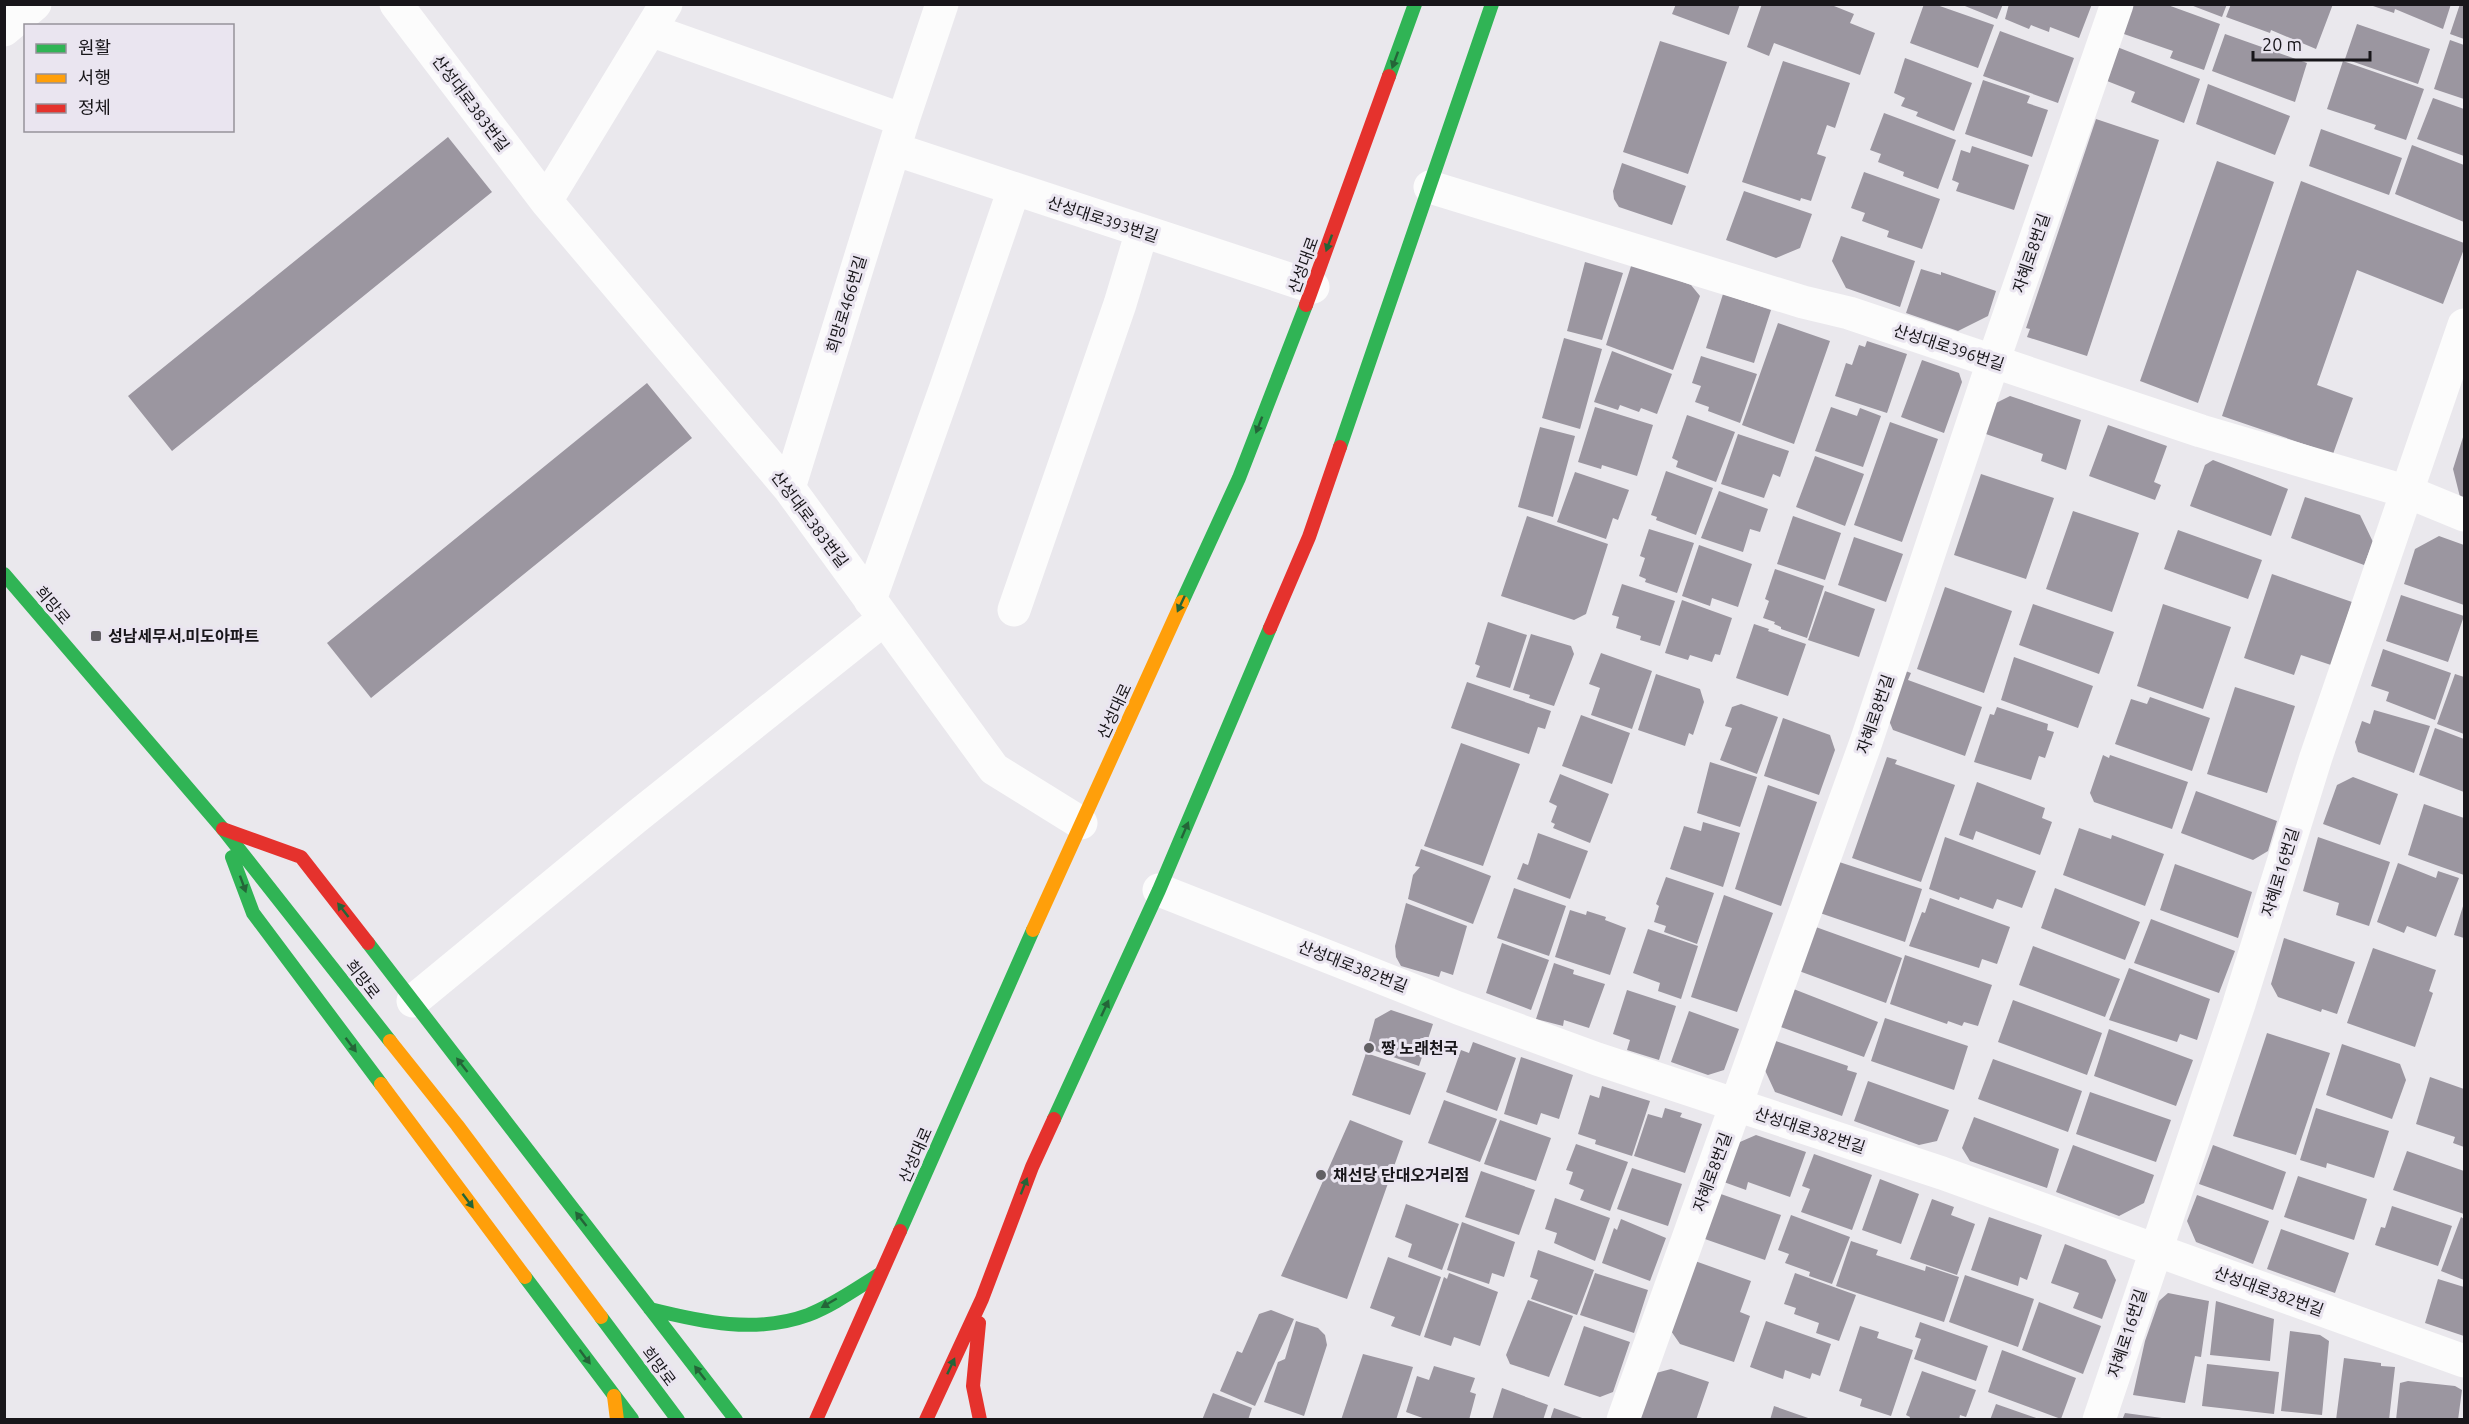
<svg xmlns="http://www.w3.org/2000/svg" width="2469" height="1424" viewBox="0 0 2469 1424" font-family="Ubuntu,'Noto Sans KR',sans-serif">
	<rect width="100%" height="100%" fill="#eae8ed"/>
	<path fill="#9b96a0" d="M1676,4H1740L1729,35L1672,14Z
		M1762,4H1829L1854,14L1850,23L1875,33L1860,75L1774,43L1769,56L1747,47Z
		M1924,4H1934L1994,25L1978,68L1910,43Z
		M1960,4H2003L1997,19Z
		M2009,4H2092L2079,38L2050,27L2049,32L2031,25L2029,29L2005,19Z
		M2132,4H2165L2220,24L2204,70L2170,58L2173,51L2121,33Z
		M2188,4H2227L2222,17Z
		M2231,4H2333L2316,49L2271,30L2270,33L2226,17Z
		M2367,4H2451L2443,29L2395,9L2394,13Z
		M2460,4H2464V39L2450,34Z
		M2357,24L2430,49L2418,84L2345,59Z
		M2000,31L2074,58L2058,103L1983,76Z
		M2225,34L2307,63L2295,102L2212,71Z
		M2450,40L2464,45V99L2434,89Z
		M1660,41L1727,62L1688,174L1623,152Z
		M2117,47L2200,79L2184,123L2131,102L2135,92L2107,81Z
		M1905,58L1972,83L1954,131L1916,116L1918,112L1901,106L1905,98L1894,93Z
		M1783,61L1850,83L1835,128L1827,125L1817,154L1826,157L1811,201L1801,198L1800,201L1742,182Z
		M2343,61L2424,89L2406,140L2374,129L2376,125L2327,109Z
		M1983,80L2030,96L2027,103L2048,110L2032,157L1965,134Z
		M2208,84L2290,116L2275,155L2196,124Z
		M2433,98L2464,109V156L2417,139Z
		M1884,113L1956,140L1938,189L1903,176L1904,172L1878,162L1881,154L1870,150Z
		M2096,119L2159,140L2087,356L2027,337L2030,329L2026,328Z
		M2321,129L2402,158L2389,195L2309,166Z
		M448,137L492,192L172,451L128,396Z
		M2412,145L2464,165V222L2395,194Z
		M1972,146L2029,165L2014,210L1956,191L1959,183L1952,180L1961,150L1970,153Z
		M2217,161L2274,182L2198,403L2140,381Z
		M1622,163L1686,186L1672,225L1619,207L1614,199L1613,191Z
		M1864,172L1940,199L1922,249L1887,237L1889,231L1862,221L1865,213L1851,208Z
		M2301,181L2464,243V249L2443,304L2357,270L2317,385L2353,398L2333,454L2222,416Z
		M1744,191L1812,214L1800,248L1776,258L1726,240Z
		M1841,236L1915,261L1900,307L1846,288L1832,261Z
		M1585,262L1623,273L1602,340L1567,331Z
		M1632,263L1691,285L1700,296L1673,370L1606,345Z
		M1921,269L1941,275V272L1996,291L1988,316L1958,331L1906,313Z
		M1723,294L1771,310L1754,363L1706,348Z
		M1778,323L1830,341L1794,444L1742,425Z
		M1564,338L1602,349L1580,429L1542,418Z
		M1867,341L1907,354L1887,413L1835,396L1846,363L1852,365L1859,345L1865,347Z
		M1612,351L1672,374L1657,414L1641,408L1639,412L1620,405L1618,410L1594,402Z
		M1701,356L1757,374L1740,423L1708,411L1709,407L1695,402L1701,386L1692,383Z
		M1922,360L1959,373L1962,382L1944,433L1901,417Z
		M647,383L692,438L371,698L327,643Z
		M2010,396L2081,420L2066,470L2041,461L2043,454L1983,433L1992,405Z
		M1595,407L1653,425L1637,476L1602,465L1601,469L1578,462Z
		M1831,407L1857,416L1860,408L1881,416L1863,467L1815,451Z
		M1687,415L1735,432L1716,482L1676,467L1678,461L1672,458Z
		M1890,422L1938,439L1902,542L1854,525Z
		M2108,425L2167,446L2154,482L2161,485L2155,500L2089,476Z
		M1540,427L1575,436L1553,517L1518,507Z
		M1738,434L1789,451L1780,477L1773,474L1764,498L1721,484Z
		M2464,434V499L2460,497L2453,469Z
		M1815,456L1864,474L1845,526L1796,507Z
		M2213,460L2288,489L2271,536L2190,506L2205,465Z
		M1666,471L1713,488L1696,535L1656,520L1657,517L1651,515Z
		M1575,472L1629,490L1618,520L1613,518L1606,539L1557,522Z
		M1981,474L2054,498L2026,579L1954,555Z
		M1719,491L1768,509L1760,532L1750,529L1743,552L1701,538Z
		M2305,497L2360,515L2373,542L2364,565L2291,538Z
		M2073,511L2139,533L2112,612L2046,589Z
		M1527,516L1608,544L1586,614L1574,620L1501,596Z
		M1793,516L1841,533L1825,580L1777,564Z
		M1649,529L1694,543L1677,593L1645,582L1646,579L1639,576L1645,558L1640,556Z
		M2178,530L2262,560L2248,599L2164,569Z
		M2439,536L2464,545V605L2404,584L2415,549Z
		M1854,537L1903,554L1886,602L1838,585Z
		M1699,545L1752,564L1738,607L1712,598L1710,606L1682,596Z
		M1775,569L1824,586L1807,638L1781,629V627L1774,624L1775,622L1763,618L1769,601L1765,599Z
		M2272,574L2352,602L2331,665L2301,655L2294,675L2244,658Z
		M1622,584L1675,601L1660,646L1640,640L1641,636L1616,628L1619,617L1612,615Z
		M1945,587L2012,611L1984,693L1917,669Z
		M1825,591L1875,609L1859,657L1808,640Z
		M2401,595L2464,616L2448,662L2386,641Z
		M1682,600L1732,618L1720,655L1715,654L1712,662L1690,655L1688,660L1665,653Z
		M2033,604L2114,632L2099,674L2019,645Z
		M2163,604L2231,627L2203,709L2137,686Z
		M1488,622L1527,635L1510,688L1476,677L1480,666L1475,664Z
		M1754,624L1769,629L1768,631L1806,644L1788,696L1736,678Z
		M1531,634L1571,646L1574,654L1554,706L1529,698L1530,695L1513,690Z
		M2383,649L2451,673L2435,720L2386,701L2389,692L2371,686Z
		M1601,653L1652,671L1632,729L1591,715L1600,688L1589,684Z
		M2014,657L2093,686L2078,728L2001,700Z
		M1900,669L1911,673L1908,680L1982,707L1965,756L1893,730L1887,716Z
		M1656,674L1700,689L1704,702L1693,735L1689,733L1685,746L1638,730Z
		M2455,674L2464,677V734L2437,724Z
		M1467,682L1551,711L1545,729L1538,727L1529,754L1451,728Z
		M2235,687L2295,706L2267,793L2207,774Z
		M2150,697L2210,718L2192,771L2115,744L2131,699L2147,704Z
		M1741,704L1778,717L1757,774L1720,760L1732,728L1725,726L1732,707Z
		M1997,707L2048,724L2047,730L2054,732L2045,758L2039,756L2031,780L1974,762L1990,714L1994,715Z
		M2374,710L2430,726L2414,773L2358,752L2355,742L2362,721L2370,724Z
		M1581,715L1630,733L1612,784L1562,766Z
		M1783,718L1830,735L1835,750L1819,795L1764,776Z
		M2435,728L2464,739V792L2419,775Z
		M1461,743L1520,764L1483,866L1424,846Z
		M2103,755L2109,758L2110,755L2188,782L2172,829L2094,802L2090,793Z
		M1887,757L1897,760L1895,764L1955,785L1921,882L1852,858Z
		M1710,762L1757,777L1740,827L1697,813Z
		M1560,774L1609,794L1590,843L1553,828L1555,824L1551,822L1557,806L1549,802Z
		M2353,777L2398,794L2380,845L2323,824L2337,785Z
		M1977,782L2045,808L2042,818L2052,822L2040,855L1976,831L1973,840L1959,835Z
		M1768,785L1817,802L1781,906L1735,889Z
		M2196,791L2277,821L2268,851L2253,860L2181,833Z
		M2424,804L2464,818V875L2408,855Z
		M1703,822L1740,833L1723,887L1670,869L1684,826L1701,831Z
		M2079,828L2111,839L2112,835L2164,854L2145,906L2063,875Z
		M1538,833L1588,851L1570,899L1517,879L1523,863L1528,865Z
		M1945,837L2036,871L2022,908L1997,899L1993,909L1960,897L1959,900L1929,889Z
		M2318,837L2390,862L2369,926L2336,915L2339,903L2303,891Z
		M1421,849L1491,876L1473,924L1408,899L1413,875L1420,867L1415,866Z
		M1833,860L1922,889L1905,942L1817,912Z
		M2398,863L2436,878L2438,871L2459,878L2436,937L2407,926L2404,933L2377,922Z
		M2175,864L2252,892L2238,938L2160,910Z
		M1666,877L1714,893L1697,944L1664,932L1666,926L1654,922L1659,906L1656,904Z
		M1514,888L1566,906L1549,956L1497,938Z
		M2055,888L2140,922L2125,960L2041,928Z
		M1724,895L1773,913L1737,1012L1691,997Z
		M1930,898L2010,927L1997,964L1982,959L1979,968L1909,946L1922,912L1925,913Z
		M1406,903L1467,926L1453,975L1441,971L1439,977L1401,966L1396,957L1395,946Z
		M2464,903V938L2454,935Z
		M1570,910L1586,915L1587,911L1606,917L1605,920L1626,928L1610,975L1555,957Z
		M2151,919L2235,951L2219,993L2134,963Z
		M1813,926L1902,958L1886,1003L1799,971Z
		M1648,929L1698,946L1681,999L1658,991L1660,983L1633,973Z
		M2284,938L2355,962L2337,1014L2322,1009L2321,1012L2278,997L2271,984Z
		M1502,943L1549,960L1531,1010L1486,993Z
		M2033,946L2120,979L2105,1017L2019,985Z
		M2373,948L2436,970L2429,991L2433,993L2415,1047L2347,1023Z
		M1905,955L1992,985L1978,1026L1964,1022L1962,1026L1948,1021L1947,1024L1890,1004Z
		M1554,963L1574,970L1573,974L1605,984L1589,1028L1564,1020L1563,1026L1536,1019Z
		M2129,968L2210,999L2197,1040L2180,1034L2177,1042L2109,1020Z
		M1791,988L1878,1022L1864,1057L1778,1026Z
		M1627,990L1676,1006L1659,1060L1627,1050L1630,1040L1613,1034Z
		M2013,1000L2102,1033L2087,1075L1998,1042Z
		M1391,1010L1433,1024L1419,1066L1367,1048L1375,1019Z
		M1689,1011L1739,1029L1724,1070L1708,1075L1671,1062Z
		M1885,1018L1968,1046L1954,1090L1871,1061Z
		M2109,1029L2193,1060L2176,1106L2094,1076Z
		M2267,1033L2330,1053L2296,1155L2233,1136Z
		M1773,1040L1848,1066L1847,1070L1857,1073L1842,1116L1775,1092L1763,1066Z
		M1473,1042L1516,1058L1497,1111L1446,1092L1461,1050L1469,1053Z
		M2342,1044L2400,1064L2406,1080L2392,1119L2326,1095Z
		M1366,1053L1426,1073L1410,1115L1352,1095Z
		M1521,1057L1573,1075L1559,1119L1541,1113L1537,1125L1504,1114Z
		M1993,1059L2082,1091L2068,1132L1978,1099Z
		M2430,1077L2464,1089V1147L2453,1143L2455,1137L2416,1124Z
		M1868,1081L1949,1110L1937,1141L1919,1145L1854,1121Z
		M1602,1086L1650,1101L1632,1156L1595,1144L1596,1140L1578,1134L1590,1095L1599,1098Z
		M2090,1092L2171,1120L2156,1162L2076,1134Z
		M1444,1100L1497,1119L1480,1162L1428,1143Z
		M1665,1108L1682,1113L1680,1117L1702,1124L1685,1173L1634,1156L1648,1114L1662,1118Z
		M2316,1108L2389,1131L2374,1178L2327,1163L2326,1168L2300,1160Z
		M1974,1117L2059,1149L2047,1188L1970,1161L1962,1148Z
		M1350,1120L1403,1141L1347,1299L1281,1276Z
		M1500,1120L1551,1138L1536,1181L1484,1164Z
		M1756,1135L1806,1152L1790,1197L1748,1182L1746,1190L1721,1181L1733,1145Z
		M1576,1144L1628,1162L1610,1211L1580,1200L1584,1190L1569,1184L1573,1172L1566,1170Z
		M2073,1145L2154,1175L2144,1203L2119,1216L2056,1192Z
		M2213,1145L2286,1172L2273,1210L2199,1184Z
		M2407,1151L2464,1171V1214L2393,1190Z
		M1814,1154L1872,1175L1852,1230L1801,1212L1810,1189L1802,1186Z
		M1632,1168L1682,1184L1668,1226L1617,1209Z
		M1481,1171L1535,1190L1519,1235L1465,1217Z
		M2298,1176L2367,1199L2354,1240L2284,1217Z
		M1880,1179L1919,1194L1901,1244L1862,1230Z
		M1718,1193L1781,1215L1765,1260L1702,1238Z
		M2197,1195L2269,1221L2253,1264L2196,1242L2187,1221Z
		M1555,1198L1610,1218L1595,1261L1554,1243L1557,1233L1545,1229Z
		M1932,1199L1954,1207L1951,1215L1975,1224L1957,1275L1910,1259Z
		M1406,1204L1459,1224L1442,1270L1408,1257L1412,1244L1395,1237Z
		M2392,1206L2452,1226L2438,1266L2375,1245L2381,1227L2385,1228Z
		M1791,1215L1850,1237L1832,1284L1809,1276L1810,1272L1785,1263L1789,1254L1778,1250Z
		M1989,1217L2042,1235L2027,1280L2020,1277L2018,1286L1971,1270Z
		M2461,1217L2464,1219V1280L2441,1271Z
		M1621,1219L1666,1238L1650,1281L1602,1263L1614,1228L1617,1230Z
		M1462,1222L1515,1242L1504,1277L1492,1273L1489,1284L1447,1270Z
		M2281,1229L2349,1253L2335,1293L2267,1269Z
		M1851,1241L1878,1250L1876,1255L1925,1271L1926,1266L1959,1277L1944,1322L1836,1286Z
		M2065,1244L2106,1260L2116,1280L2102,1319L2073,1308L2079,1293L2051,1283Z
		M1538,1250L1594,1270L1577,1315L1531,1299L1538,1280L1530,1277Z
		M1388,1257L1441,1277L1420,1336L1391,1326L1395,1317L1370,1308Z
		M1695,1261L1751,1281L1740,1312L1750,1316L1734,1362L1680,1344L1671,1331Z
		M1449,1273L1498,1292L1480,1346L1454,1337L1451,1346L1424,1337L1444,1277L1447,1279Z
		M1595,1273L1648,1290L1634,1333L1580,1315Z
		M1795,1273L1856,1295L1839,1341L1816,1333L1819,1323L1794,1314L1796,1308L1784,1304Z
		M1965,1275L2034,1299L2018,1347L1949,1322Z
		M2438,1279L2464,1287V1336L2425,1323Z
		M2168,1293L2209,1301L2201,1357L2195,1356L2185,1403L2133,1395L2145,1341L2159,1301Z
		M1528,1300L1573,1316L1549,1377L1510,1364L1506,1355Z
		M2216,1301L2274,1319L2270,1361L2210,1355Z
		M2039,1302L2101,1326L2083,1374L2022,1350Z
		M1271,1310L1294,1319L1255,1406L1220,1391L1237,1351L1242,1353L1259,1314Z
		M1296,1321L1318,1328L1325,1335L1327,1345L1304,1416L1264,1402L1278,1362L1285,1359Z
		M1766,1321L1831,1344L1820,1376L1812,1373L1810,1379L1785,1370L1783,1379L1750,1367Z
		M1920,1322L1988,1346L1976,1381L1914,1359L1921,1339L1915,1337Z
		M1584,1326L1630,1342L1613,1392L1600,1397L1564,1385Z
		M1860,1326L1879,1332L1877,1338L1913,1350L1891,1416L1860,1406L1862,1399L1839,1391Z
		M2290,1331L2320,1335L2329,1341L2322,1415L2281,1411Z
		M2002,1350L2076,1378L2061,1419L1988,1392Z
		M1363,1354L1413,1367L1396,1420H1341Z
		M2344,1358L2381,1363V1366L2395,1367L2389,1420H2336Z
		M2207,1364L2279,1372L2274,1414L2202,1406Z
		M1434,1366L1475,1378L1470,1392L1476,1394L1469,1420H1428L1406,1412L1417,1376L1429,1380Z
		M1671,1369L1709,1382L1696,1420H1639L1656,1373Z
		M1922,1371L1976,1390L1966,1417L1960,1415L1959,1420H1909L1910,1417L1906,1415Z
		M2408,1381L2455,1386L2462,1390L2458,1420H2396L2400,1383Z
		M1502,1388L1548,1405L1543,1420H1492Z
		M1213,1393L1252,1408L1248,1420H1202Z
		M1996,1404L2039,1419V1420H1990Z
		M1774,1406L1811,1419V1420H1770Z
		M1554,1408L1585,1419V1420H1550Z
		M2125,1413L2162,1418V1420H2122Z"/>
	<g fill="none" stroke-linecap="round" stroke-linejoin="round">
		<path stroke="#fcfcfc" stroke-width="33" d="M396,4L546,201L789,488L994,769L1081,823
			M4,30L35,4
			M650,30L903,120
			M894,149L1313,287
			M1430,187L1803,302L1849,313L2201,431L2408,492L2464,515
			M546,201L666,4
			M789,488L903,120L942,4
			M870,600L946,387L1014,189
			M1014,610L1120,304L1142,231
			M1159,890L1458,1008L1597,1059L1942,1173L2464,1361
			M413,1001L635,818L884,619
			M1623,1420L1866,742L1993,362L2117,4
			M2099,1420L2239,1004L2316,757L2464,325"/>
		<path stroke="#30b455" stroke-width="14" d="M1389,76L1415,4
			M1340,447L1492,4
			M4,574L223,829L390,1041
			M1182,602L1239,478L1306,305
			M232,857L253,913L381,1084
			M368,943L736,1420
			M1054,1119L1159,890L1270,628
			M900,1231L1033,930
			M525,1277L632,1419
			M650,1309C702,1322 756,1334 808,1315C834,1305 857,1288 880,1274
			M601,1317L678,1420"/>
		<path stroke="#ff9f0a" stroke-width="14" d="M1033,930L1182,602
			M390,1041L457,1125L601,1317
			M381,1084L525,1277
			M614,1396L617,1420"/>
		<path stroke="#e5322d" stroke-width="14" d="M1306,305L1389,76
			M1270,628L1309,537L1340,447
			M223,829L301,857L368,943
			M979,1323L973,1386L980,1420
			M816,1420L900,1231
			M926,1420L982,1299L1032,1167L1054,1119"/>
	</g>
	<defs><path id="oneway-solid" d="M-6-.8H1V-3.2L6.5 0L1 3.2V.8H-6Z" transform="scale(1.5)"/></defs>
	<g fill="#246538">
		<use href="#oneway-solid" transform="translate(1395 60) rotate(110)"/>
		<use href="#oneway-solid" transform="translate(1329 243) rotate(110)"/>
		<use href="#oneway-solid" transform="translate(1259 425) rotate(111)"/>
		<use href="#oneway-solid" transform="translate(1181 604) rotate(115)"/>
		<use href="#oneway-solid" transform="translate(1185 830) rotate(-67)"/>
		<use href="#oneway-solid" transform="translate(243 884) rotate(70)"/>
		<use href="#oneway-solid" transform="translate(343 910) rotate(-128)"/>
		<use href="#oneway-solid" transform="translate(1105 1008) rotate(-65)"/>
		<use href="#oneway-solid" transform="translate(351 1045) rotate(53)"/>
		<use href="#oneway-solid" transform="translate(462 1065) rotate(-128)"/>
		<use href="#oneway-solid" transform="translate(1024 1186) rotate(-69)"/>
		<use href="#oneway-solid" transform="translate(468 1201) rotate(53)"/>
		<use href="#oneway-solid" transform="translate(581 1219) rotate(-128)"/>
		<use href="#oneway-solid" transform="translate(829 1303) rotate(150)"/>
		<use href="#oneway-solid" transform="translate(585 1357) rotate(53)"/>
		<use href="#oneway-solid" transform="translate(951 1366) rotate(-65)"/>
		<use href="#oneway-solid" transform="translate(700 1373) rotate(-128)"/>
	</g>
	<g fill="#626064" stroke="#eae5f0" stroke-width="2">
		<rect x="90" y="630" width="12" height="12" rx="3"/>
		<circle cx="1369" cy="1048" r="6"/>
		<circle cx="1321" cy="1175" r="6"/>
	</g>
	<g text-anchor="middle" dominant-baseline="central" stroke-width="6" stroke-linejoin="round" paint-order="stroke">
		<g font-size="16" fill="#18161a" stroke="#eae5f0">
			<text transform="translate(471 103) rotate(53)">산성대로383번길</text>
			<text transform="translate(1103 219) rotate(18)">산성대로393번길</text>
			<text transform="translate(2031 253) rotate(-71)">자혜로8번길</text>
			<text transform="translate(1303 265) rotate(-70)">산성대로</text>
			<text transform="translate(846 304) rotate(-73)">희망로466번길</text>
			<text transform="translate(1949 347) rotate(18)">산성대로396번길</text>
			<text transform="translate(810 519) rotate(53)">산성대로383번길</text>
			<text transform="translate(53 605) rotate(50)">희망로</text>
			<text transform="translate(1114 711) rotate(-65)">산성대로</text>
			<text transform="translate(1875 714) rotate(-71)">자혜로8번길</text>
			<text transform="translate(2280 872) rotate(-73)">자혜로16번길</text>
			<text transform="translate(1353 966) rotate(21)">산성대로382번길</text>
			<text transform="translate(363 979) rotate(52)">희망로</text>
			<text transform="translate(1810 1130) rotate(18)">산성대로382번길</text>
			<text transform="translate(915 1155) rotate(-66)">산성대로</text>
			<text transform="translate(1712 1172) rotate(-70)">자혜로8번길</text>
			<text transform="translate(2269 1291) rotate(20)">산성대로382번길</text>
			<text transform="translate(2127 1333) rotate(-72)">자혜로16번길</text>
			<text transform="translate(659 1366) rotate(53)">희망로</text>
		</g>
		<g font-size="16" font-weight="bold" fill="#18161a" stroke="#eae5f0" text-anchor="start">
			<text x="108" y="636">성남세무서.미도아파트</text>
			<text x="1381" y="1048">짱 노래천국</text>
			<text x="1333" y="1175">채선당 단대오거리점</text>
		</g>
	</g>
	<rect width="2469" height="1424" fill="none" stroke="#18161a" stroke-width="12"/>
	<rect x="24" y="24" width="210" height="108" fill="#eae5f0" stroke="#96929a" stroke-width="1.5"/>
	<rect x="36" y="44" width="30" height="9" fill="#30b455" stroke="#96929a" stroke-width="1.5"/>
	<text x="78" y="54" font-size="18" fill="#18161a">원활</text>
	<rect x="36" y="74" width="30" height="9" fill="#ff9f0a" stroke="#96929a" stroke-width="1.5"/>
	<text x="78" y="84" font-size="18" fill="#18161a">서행</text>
	<rect x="36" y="104" width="30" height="9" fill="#e5322d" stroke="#96929a" stroke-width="1.5"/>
	<text x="78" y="114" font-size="18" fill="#18161a">정체</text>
	<path d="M2253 51v9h117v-9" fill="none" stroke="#18161a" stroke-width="3"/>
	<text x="2262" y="51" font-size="18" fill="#18161a" stroke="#eae5f0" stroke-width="4.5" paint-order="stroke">20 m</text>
</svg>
